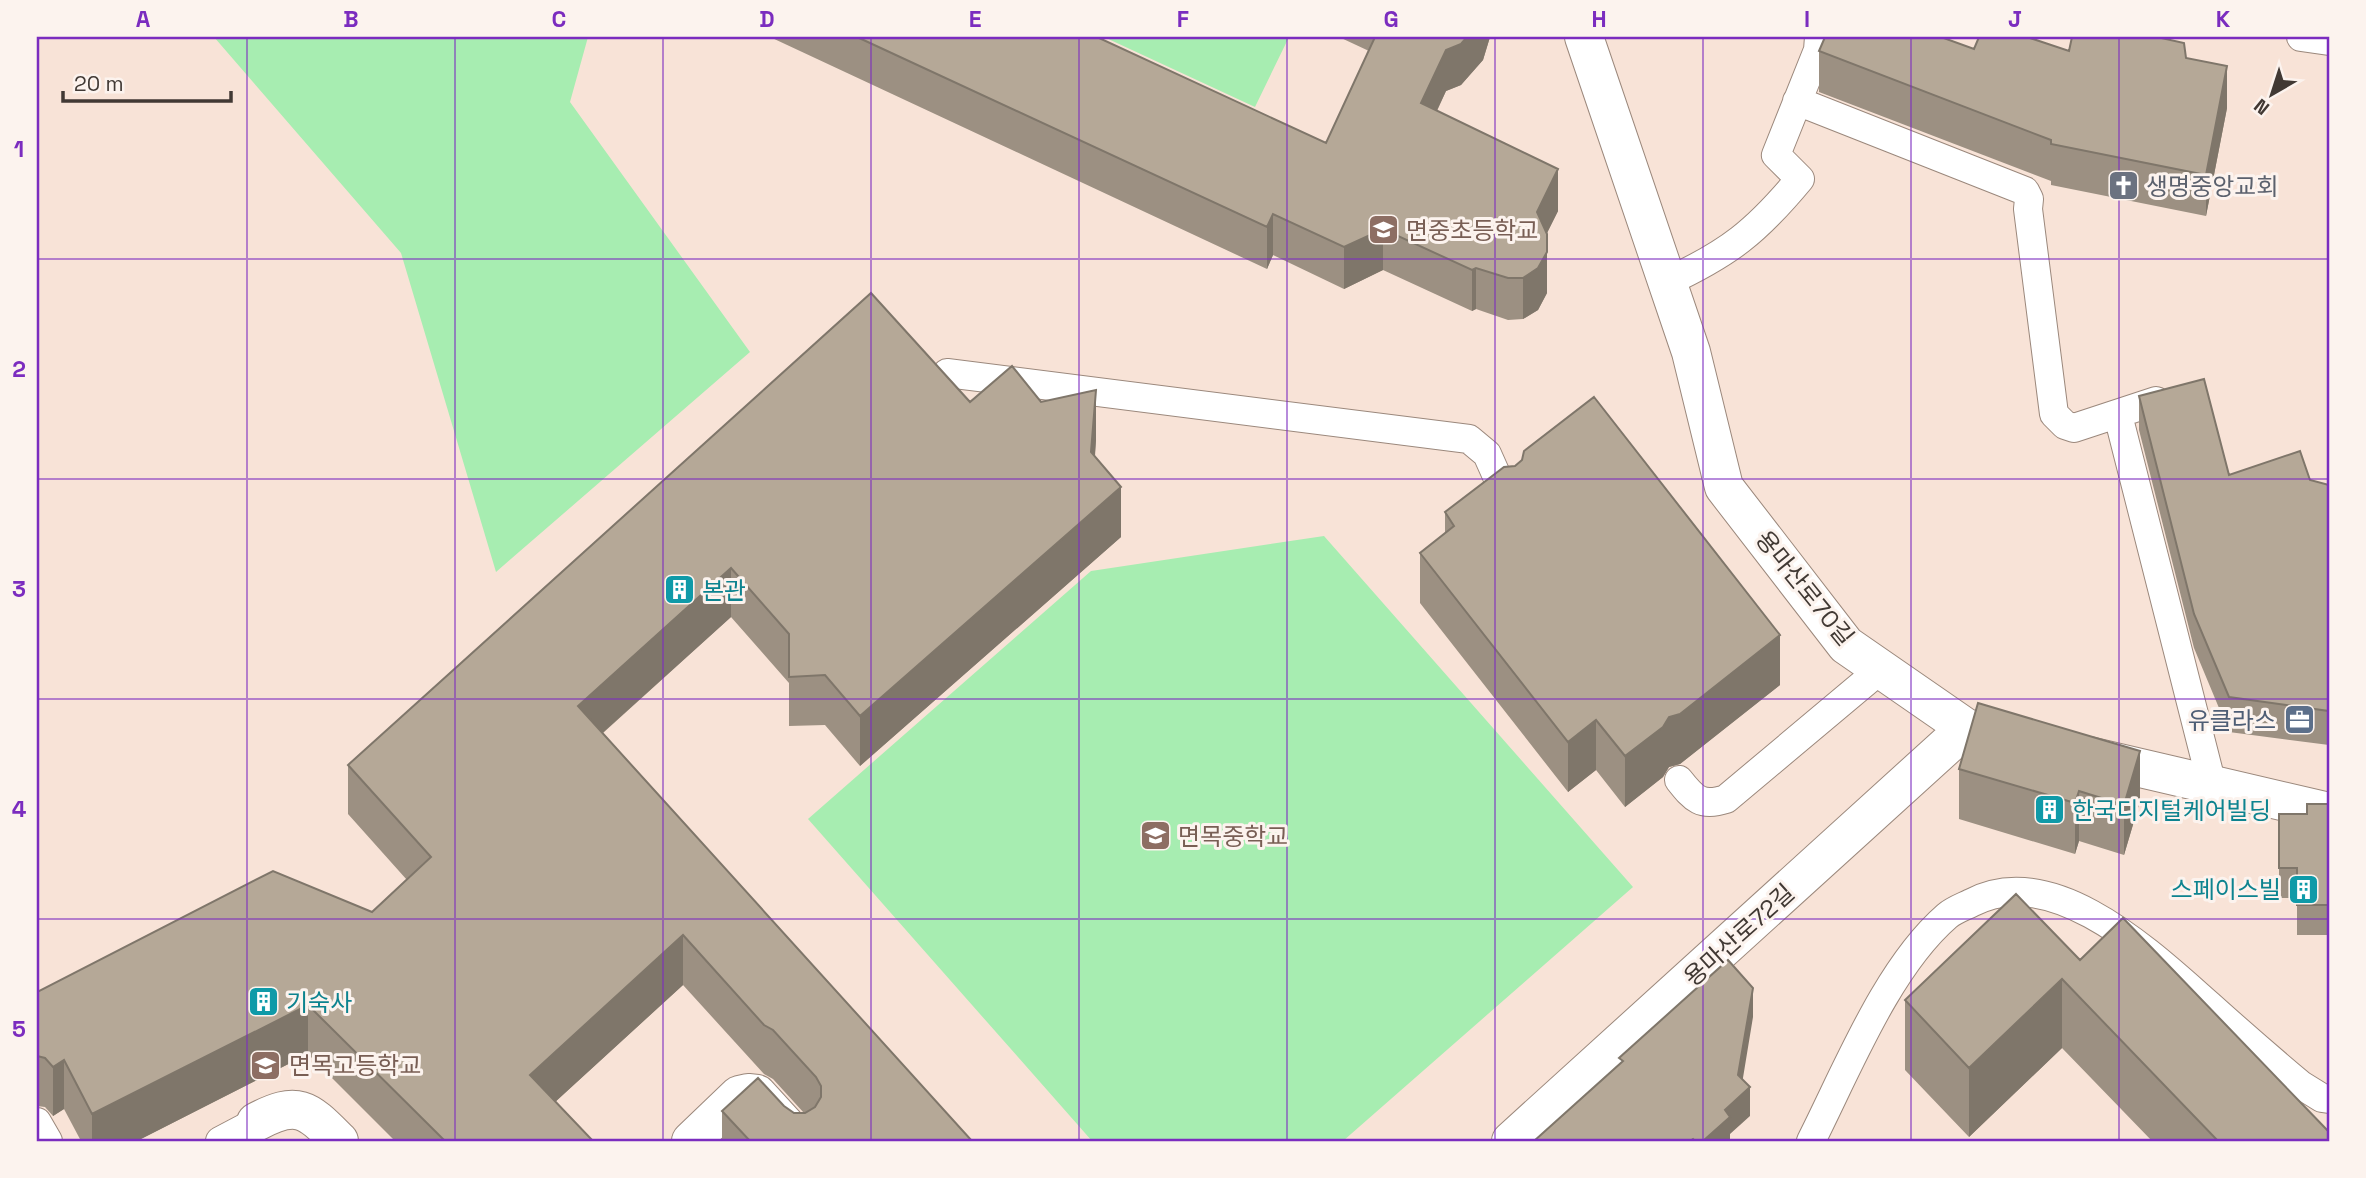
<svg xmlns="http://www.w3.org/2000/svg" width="2366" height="1178" viewBox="0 0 2366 1178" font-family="'Space Grotesk','Noto Sans KR',sans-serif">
	<rect width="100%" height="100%" fill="#f8e3d7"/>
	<path fill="#a7edb1" d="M214,37H588L570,102L750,352L496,572L401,253Z
		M1104,37H1289L1255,107Z
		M1324,536L1633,887L1343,1141H1092L808,819L1091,571Z"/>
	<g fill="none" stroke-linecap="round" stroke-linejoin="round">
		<defs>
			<path id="lane" d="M2301,37L2329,41
				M1797,101L2025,191L2029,199L2028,209L2054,414L2065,425L2074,428L2156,401
				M1667,282C1729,253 1756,232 1800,179L1776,155L1818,50L1819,37
				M947,373L1469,439L1487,454L1508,501
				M2118,415L2212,785
				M1679,780C1694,799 1701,807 1726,799L1881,669
				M37,1122L48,1141
				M220,1141L256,1122
				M1811,1141C1847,1070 1887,968 1947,916C1954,910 1963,907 1971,903C2053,859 2152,955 2209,1005C2239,1032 2270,1059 2301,1085L2322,1098L2329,1099"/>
			<path id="street" d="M1584,37L1691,352L1724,487L1846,645L1966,728L2020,741
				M2089,756L2329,812
				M256,1122C299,1099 308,1110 339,1141
				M691,1141L739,1095L748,1093L757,1094L800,1141
				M1511,1141L1966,728"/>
		</defs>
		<use href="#lane" stroke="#9b887c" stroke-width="30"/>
		<use href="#street" stroke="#9b887c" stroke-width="40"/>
		<use href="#lane" stroke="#fff" stroke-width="28"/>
		<use href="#street" stroke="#fff" stroke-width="38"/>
	</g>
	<path fill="#9c9082" d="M770,37H1097L1326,143L1369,51L1339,37H1490L1483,60L1461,85L1446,91L1437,111L1558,211L1547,233V293L1538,310L1523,319L1508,320L1476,309L1472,311L1383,270L1344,289L1273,255L1267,269Z
		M1819,51H2069L2186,58L2227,108L2206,216L2051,185V181L1819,92Z
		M2139,396L2229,475L2310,480L2329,485V745L2229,732L2194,648L2139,430Z
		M970,402H1041L1096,440L1095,457L1121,537L860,766L825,725L789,726V683L731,617L603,733L972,1141H722V1111L784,1106L794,1113H804L773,1079L764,1074L683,985L555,1102L593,1141H395L308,1054L137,1141H81L64,1109L53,1116L45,1107L37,1106V992L372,912L407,880L348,814V765Z
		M1445,512L1780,685L1680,764L1669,767L1663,777L1625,807L1596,770L1568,792L1420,603V553L1445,534Z
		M1959,769L2140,801L2124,855L2079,841L2075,854L1959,819Z
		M2329,804V935H2297V898H2279V814H2307Z
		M2080,960L2329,1141H2152L2062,1048L1969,1137L1905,1070V1000Z"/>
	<path fill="#7f766a" d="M1467,37H1490L1483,60L1461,85L1446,91L1421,144V103L1446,50Z
		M2227,66V108L2206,216V175Z
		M1558,169V211L1537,253V212Z
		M1273,214V255L1267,269V227Z
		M1383,229V270L1344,289V247Z
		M1547,234V293L1538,310L1523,319V278Z
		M1476,268V309L1472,311V270Z
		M1096,390V440L1091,501V452Z
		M1121,487V537L860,766V716Z
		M731,568V617L578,755V706Z
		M1780,635V685L1680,764L1669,767L1663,777L1625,807V756L1669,717Z
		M1596,720V770L1568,792V742Z
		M2140,751V801L2124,855V805Z
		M2079,791V841L2075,854V803Z
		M683,935V985L530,1125V1075Z
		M2062,979V1048L1969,1137V1068Z
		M1753,988V1017L1740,1096L1750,1087V1116L1730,1134V1141H1703L1725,1110L1738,1075Z
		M308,1005V1054L137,1141H92V1114Z
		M64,1060V1109L53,1116V1067Z"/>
	<path fill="#b5a897" stroke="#7f766a" stroke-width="2" d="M857,37H1097L1326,143L1375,37H1467L1461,44L1446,50L1421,103L1558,169L1537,212L1547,234V252L1538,268L1523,278H1508L1476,268L1472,270L1383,229L1344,247L1273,214L1267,227Z
		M1825,37H1941L1974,49L1979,37H2027L2069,51L2072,37H2157L2184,43L2186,58L2227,66L2206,175L2051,144V140L1819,51Z
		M871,293L970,402L1012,366L1041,402L1096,390L1091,452L1121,487L860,716L825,675L789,677V634L731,568L578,706L972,1141H750L722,1111L758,1078L784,1106L794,1113H805L815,1107L821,1097V1086L816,1077L773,1030L764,1025L683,935L530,1075L593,1141H445L308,1005L92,1114L64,1060L53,1067L45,1058L37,1056V992L273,871L372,912L431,857L348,765Z
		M2204,379L2229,475L2300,451L2310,480L2329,485V711L2229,697L2194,614L2139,396Z
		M1594,397L1780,635L1680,714L1669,717L1663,727L1625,756L1596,720L1568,742L1420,553L1454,526L1445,512L1504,467L1515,466L1522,460L1524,451Z
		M1978,703L2140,751L2124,805L2079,791L2075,803L1959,769Z
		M2307,804H2329V905H2297V868H2279V814H2307Z
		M2016,894L2080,960L2123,918L2329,1132V1141H2218L2062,979L1969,1068L1905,1000Z
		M1728,960L1753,988L1738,1075L1750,1087L1725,1110L1730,1117L1703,1141H1695L1693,1139L1690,1141H1534L1623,1061L1619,1058Z"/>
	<path fill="none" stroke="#7b2cbf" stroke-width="2" stroke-opacity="0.55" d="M247,37V1141M455,37V1141M663,37V1141M871,37V1141M1079,37V1141M1287,37V1141M1495,37V1141M1703,37V1141M1911,37V1141M2119,37V1141M37,259H2329M37,479H2329M37,699H2329M37,919H2329"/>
	<defs>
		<symbol id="church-square" viewBox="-11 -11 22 22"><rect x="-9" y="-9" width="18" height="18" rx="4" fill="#6b7280" stroke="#fcf3ee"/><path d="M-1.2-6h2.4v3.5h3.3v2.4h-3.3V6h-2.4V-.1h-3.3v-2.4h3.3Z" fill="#fff"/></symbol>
		<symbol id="school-square" viewBox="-11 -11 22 22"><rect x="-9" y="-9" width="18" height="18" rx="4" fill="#8d6e63" stroke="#fcf3ee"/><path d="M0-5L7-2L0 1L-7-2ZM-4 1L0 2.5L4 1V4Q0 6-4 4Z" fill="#fff"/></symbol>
		<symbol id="building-square" viewBox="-11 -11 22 22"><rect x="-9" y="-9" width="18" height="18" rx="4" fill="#0f9aa8" stroke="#fcf3ee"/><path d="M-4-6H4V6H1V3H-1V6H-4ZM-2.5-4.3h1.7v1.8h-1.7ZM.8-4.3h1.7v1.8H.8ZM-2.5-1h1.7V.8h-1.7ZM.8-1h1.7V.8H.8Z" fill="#fff"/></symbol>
		<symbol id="office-square" viewBox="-11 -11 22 22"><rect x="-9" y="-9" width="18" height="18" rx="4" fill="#5c6f8a" stroke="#fcf3ee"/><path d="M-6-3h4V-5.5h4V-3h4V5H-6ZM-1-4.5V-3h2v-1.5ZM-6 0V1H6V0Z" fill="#fff"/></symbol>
	</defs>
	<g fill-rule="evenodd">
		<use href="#church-square" x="2106" y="168" width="35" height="35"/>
		<use href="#school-square" x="1366" y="212" width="35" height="35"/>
		<use href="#building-square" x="662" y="572" width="35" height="35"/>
		<use href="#office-square" x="2282" y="702" width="35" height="35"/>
		<use href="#building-square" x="2032" y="792" width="35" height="35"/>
		<use href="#school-square" x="1138" y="818" width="35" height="35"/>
		<use href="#building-square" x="2286" y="872" width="35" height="35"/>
		<use href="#building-square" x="246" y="984" width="35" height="35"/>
		<use href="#school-square" x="248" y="1048" width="35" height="35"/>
	</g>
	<g text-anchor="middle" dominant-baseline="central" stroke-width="6" stroke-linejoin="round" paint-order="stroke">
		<g font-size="24" fill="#5b616d" stroke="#fcf3ee" text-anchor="start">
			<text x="2146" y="186">생명중앙교회</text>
		</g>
		<g font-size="24" fill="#785e54" stroke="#fcf3ee" text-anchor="start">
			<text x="1406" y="230">면중초등학교</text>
			<text x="1178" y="836">면목중학교</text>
			<text x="289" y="1065">면목고등학교</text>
		</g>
		<g font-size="24" fill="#413934" stroke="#fcf3ee">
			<text transform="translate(1805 588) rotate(51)">용마산로70길</text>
			<text transform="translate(1739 935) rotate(-42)">용마산로72길</text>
		</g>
		<g font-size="24" fill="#0d838f" stroke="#fcf3ee" text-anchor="start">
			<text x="702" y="590">본관</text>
			<text x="2072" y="810">한국디지털케어빌딩</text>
			<text x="2281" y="889" text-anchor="end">스페이스빌</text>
			<text x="286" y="1002">기숙사</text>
		</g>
		<g font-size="24" fill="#4e5e75" stroke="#fcf3ee" text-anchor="end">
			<text x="2276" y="720">유클라스</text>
		</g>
	</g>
	<rect width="2366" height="1178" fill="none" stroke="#fcf3ee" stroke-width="77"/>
	<g transform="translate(2272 94) rotate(219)" stroke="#fcf3ee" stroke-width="5" paint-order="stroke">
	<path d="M0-5L12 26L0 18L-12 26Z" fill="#413934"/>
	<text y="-10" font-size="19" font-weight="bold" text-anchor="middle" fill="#413934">N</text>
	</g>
	<path d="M63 91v10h168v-10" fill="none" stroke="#413934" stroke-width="3.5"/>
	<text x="74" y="91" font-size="21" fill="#413934" stroke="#fcf3ee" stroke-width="5" paint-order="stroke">20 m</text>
	<rect x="38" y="38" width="2290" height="1102" fill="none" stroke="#7b2cbf" stroke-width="2.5"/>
	<g font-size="23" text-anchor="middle" font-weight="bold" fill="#7b2cbf">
		<text x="143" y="27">A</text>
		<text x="351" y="27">B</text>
		<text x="559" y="27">C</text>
		<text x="767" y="27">D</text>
		<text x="975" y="27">E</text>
		<text x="1183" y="27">F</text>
		<text x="1391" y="27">G</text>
		<text x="1599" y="27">H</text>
		<text x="1807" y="27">I</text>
		<text x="2015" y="27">J</text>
		<text x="2223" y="27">K</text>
		<text x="19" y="157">1</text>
		<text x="19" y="377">2</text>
		<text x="19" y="597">3</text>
		<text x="19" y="817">4</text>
		<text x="19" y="1037">5</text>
	</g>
</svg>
